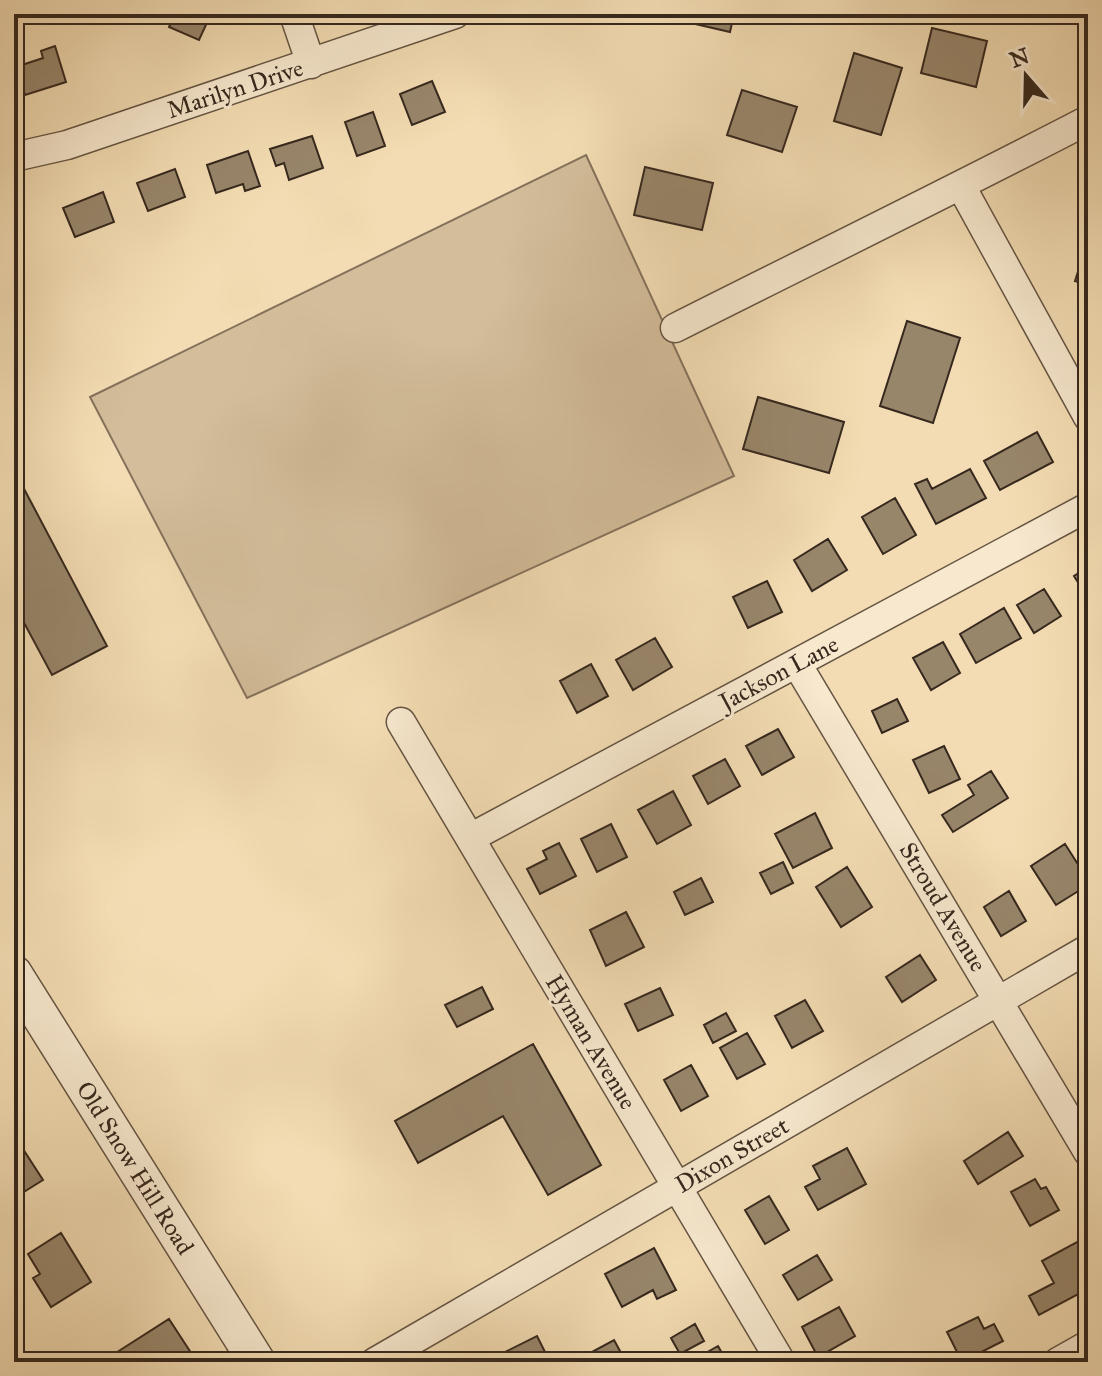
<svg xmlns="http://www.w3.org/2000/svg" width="1102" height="1376" viewBox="0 0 1102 1376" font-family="'IM FELL Great Primer',serif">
	<rect width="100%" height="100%" fill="#f3dcb3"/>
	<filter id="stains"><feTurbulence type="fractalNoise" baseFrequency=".0025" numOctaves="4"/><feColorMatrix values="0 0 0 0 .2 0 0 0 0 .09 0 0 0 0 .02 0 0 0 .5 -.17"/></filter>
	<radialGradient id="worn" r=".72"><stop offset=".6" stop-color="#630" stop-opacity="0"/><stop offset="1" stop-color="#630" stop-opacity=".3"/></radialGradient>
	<path fill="#d3bd9a" stroke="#84725c" stroke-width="2" d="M586,155L734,476L247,698L90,397Z"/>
	<path fill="#98866b" stroke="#36281e" stroke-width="2" d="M175,14H211L199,40L169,27Z
		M652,14H734L730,32Z
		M932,28L987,41L976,87L921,73Z
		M55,46L66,82L25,95L16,67L43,58L41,51Z
		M854,53L902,68L881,135L834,121Z
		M432,81L445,112L412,125L400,94Z
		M742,90L797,107L782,152L727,135Z
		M373,112L385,146L357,156L345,122Z
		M312,136L323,168L289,180L284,163L276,166L270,149Z
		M248,151L260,186L245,191L243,184L216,193L207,165Z
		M645,167L713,183L702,230L634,215Z
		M175,169L185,197L148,211L137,183Z
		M103,192L114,222L75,237L63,208Z
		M1088,240V285L1075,281Z
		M907,321L960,338L933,423L880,406Z
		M758,397L844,422L829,473L743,449Z
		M1037,432L1053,462L1000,490L984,461Z
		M970,469L986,498L936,524L915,484L927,479L932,489Z
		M22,485L107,646L52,675L14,604V489Z
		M895,498L916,535L883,554L862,517Z
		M828,539L847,570L812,591L794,560Z
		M1088,567V598L1074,576Z
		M767,581L782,612L748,628L733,597Z
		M1044,589L1061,616L1034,633L1017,605Z
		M1004,608L1021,638L976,663L960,634Z
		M655,638L672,667L633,690L616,660Z
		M943,642L960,673L931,690L913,658Z
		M591,664L608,696L577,713L560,681Z
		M897,699L908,721L882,733L872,711Z
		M778,729L794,757L762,775L746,746Z
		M944,746L960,779L929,793L913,760Z
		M725,759L740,786L708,804L693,776Z
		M991,771L1008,798L953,832L942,815L974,795L968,785Z
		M673,791L691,825L657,844L638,810Z
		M815,813L832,848L793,868L775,834Z
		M611,824L627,857L597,872L581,839Z
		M559,843L576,876L540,894L527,869L547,859L543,851Z
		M1065,844L1088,880V885L1056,905L1031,866Z
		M783,862L793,883L771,894L760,873Z
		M847,867L872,907L841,927L816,887Z
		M701,878L713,902L685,915L674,892Z
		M1009,891L1026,921L1001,936L984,907Z
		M626,912L644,947L606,966L590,930Z
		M920,955L936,980L902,1002L886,977Z
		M482,987L493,1009L457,1027L445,1005Z
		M660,988L673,1015L638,1031L625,1004Z
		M805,1000L823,1031L792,1048L775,1016Z
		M726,1013L736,1031L713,1043L704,1025Z
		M747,1033L765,1064L737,1079L720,1048Z
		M533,1044L601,1165L548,1195L503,1116L418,1163L395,1121Z
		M691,1065L708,1096L681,1111L664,1080Z
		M1008,1132L1023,1156L978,1184L964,1161Z
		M847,1148L866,1184L818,1210L805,1187L820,1179L813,1166Z
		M23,1149L43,1180L19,1195L14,1188V1155Z
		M1035,1179L1041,1189L1046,1187L1059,1210L1030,1226L1011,1192Z
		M769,1196L789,1230L765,1244L745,1210Z
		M61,1233L91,1282L51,1307L33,1278L40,1274L28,1254Z
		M1077,1242L1088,1262V1289L1039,1315L1029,1296L1054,1283L1042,1261Z
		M654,1248L676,1290L657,1299L653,1290L622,1307L605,1274Z
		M817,1255L832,1280L798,1300L783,1275Z
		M839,1307L855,1336L818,1357L802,1327Z
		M978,1317L984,1329L994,1324L1003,1341L962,1362L947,1332Z
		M169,1319L197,1362H115L111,1356Z
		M695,1324L704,1341L680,1354L671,1338Z
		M537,1336L550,1362H501L503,1361L499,1355Z
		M614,1340L626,1362H597L592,1352Z
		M718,1346L727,1362H690Z"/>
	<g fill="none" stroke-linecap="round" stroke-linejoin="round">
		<defs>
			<path id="minor" d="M294,14L311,64
				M14,157L67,145L455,14
				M961,186L1088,417
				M675,328C812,259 951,191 1088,120
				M797,664L1088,1152
				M401,722L781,1362
				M470,838L1088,507
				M375,1362L1088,949
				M1058,1362L1088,1345"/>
			<path id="tertiary" d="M14,974L257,1362"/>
		</defs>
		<use href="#minor" stroke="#655543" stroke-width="31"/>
		<use href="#tertiary" stroke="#655543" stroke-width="39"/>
		<use href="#minor" stroke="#f7e8ce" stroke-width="28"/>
		<use href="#tertiary" stroke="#f7e8ce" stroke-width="36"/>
	</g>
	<g text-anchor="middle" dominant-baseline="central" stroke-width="6" stroke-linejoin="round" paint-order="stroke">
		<g font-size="24" fill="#36281e" stroke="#f7e8ce">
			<text transform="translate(235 89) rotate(-18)">Marilyn Drive</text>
			<text transform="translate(779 673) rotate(-28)">Jackson Lane</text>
			<text transform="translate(943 907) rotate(59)">Stroud Avenue</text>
			<text transform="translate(591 1042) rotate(59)">Hyman Avenue</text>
			<text transform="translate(732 1155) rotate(-30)">Dixon Street</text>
			<text transform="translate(135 1168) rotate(58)">Old Snow Hill Road</text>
		</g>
	</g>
	<rect width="1102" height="1376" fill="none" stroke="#f3dcb3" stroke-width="48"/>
	<rect x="16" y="16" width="1070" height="1344" fill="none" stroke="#36281e" stroke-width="4"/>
	<rect x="24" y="24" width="1054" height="1328" fill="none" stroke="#36281e" stroke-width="2"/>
	<g transform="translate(1026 76) rotate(340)" stroke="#f7e8ce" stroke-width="6" paint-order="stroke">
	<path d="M0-6L14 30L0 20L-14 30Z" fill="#36281e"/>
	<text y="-12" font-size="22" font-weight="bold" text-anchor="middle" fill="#36281e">N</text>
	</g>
	<rect width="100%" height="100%" filter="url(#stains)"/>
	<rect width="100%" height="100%" fill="url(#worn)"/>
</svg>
